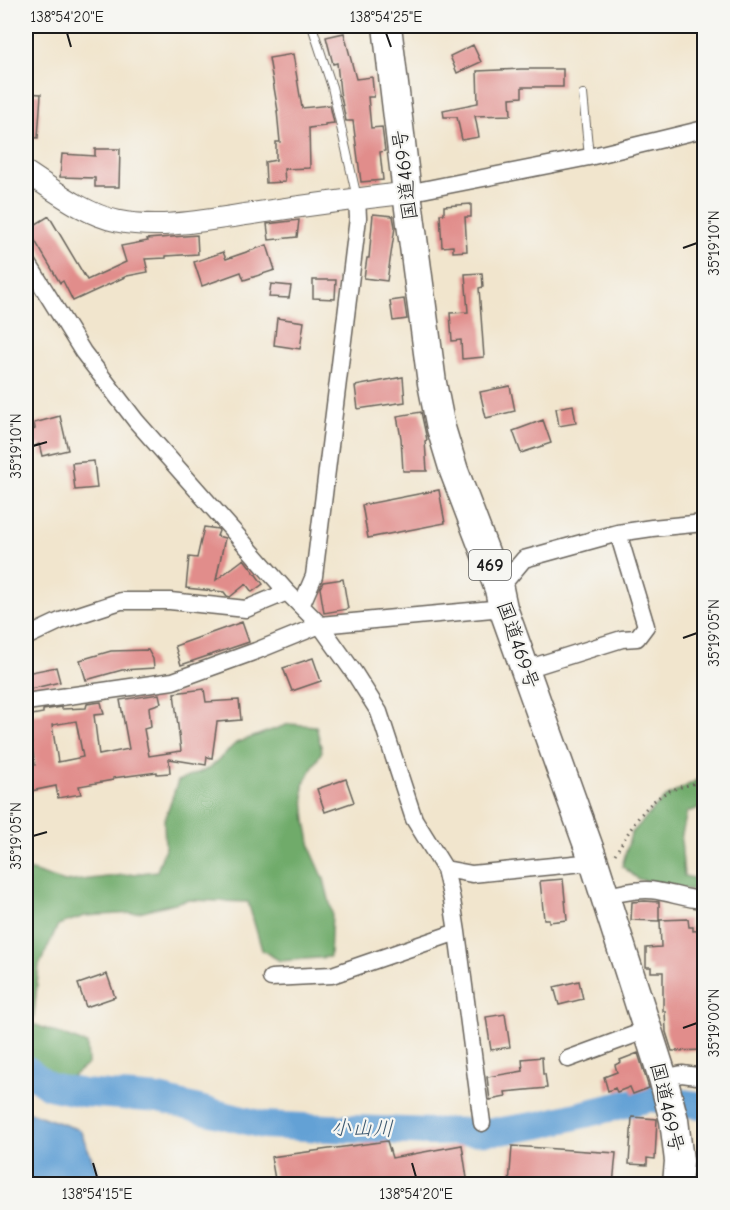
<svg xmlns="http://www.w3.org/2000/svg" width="730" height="1210" viewBox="0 0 730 1210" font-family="'Comic Neue','Klee One',sans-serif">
	<rect width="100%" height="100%" fill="#f6f6f2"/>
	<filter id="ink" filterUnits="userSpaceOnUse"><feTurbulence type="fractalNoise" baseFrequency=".0167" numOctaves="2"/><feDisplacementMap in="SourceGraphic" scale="12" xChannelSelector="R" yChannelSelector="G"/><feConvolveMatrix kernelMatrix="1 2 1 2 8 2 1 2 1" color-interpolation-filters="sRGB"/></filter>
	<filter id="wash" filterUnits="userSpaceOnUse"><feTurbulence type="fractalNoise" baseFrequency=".008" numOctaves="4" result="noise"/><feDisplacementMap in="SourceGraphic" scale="24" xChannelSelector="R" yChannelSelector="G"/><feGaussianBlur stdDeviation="1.35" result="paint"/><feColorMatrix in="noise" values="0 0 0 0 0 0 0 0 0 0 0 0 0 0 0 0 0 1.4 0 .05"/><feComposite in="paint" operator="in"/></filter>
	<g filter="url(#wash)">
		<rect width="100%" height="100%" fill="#f1e5cd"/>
		<path fill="#70ab6b" stroke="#466444" stroke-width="1.5" d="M289,724L316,726L322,751L303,785L306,821L312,852L324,879L332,912L330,957L280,961L262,950L248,902L187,900L135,913L85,916L58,925L39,966L33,1024L87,1044L88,1064L65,1082L26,1061V869L65,882L157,871L165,848L164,821L178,781L210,768L236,743Z
			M704,776V807L687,812L681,839L684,876L704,880V891L685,889L638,879L622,866L631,834L664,798Z"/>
		<path fill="#64a1d5" stroke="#405e78" stroke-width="1.5" d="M26,1111L80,1130L102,1182L101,1184H26Z"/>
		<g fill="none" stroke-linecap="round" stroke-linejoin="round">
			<path stroke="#64a1d5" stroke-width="28" d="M26,1069L49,1086L83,1093L159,1099L263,1125L304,1127L430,1132L501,1131L539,1125L651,1098L704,1106"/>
		</g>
		<g id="blocks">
			<path fill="#e18d8b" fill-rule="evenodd" d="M344,33L356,79L372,77L374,97H368L371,128L382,127L385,151L380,152L383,180L361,182L353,121H346L340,92L337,63L333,64L326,37Z
				M473,45L481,62L457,73L450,56Z
				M293,54L302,108L330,105L334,123L325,124V126L309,128L310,168L284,169L285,182L266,183L265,162L276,160V142H280L277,111H278L269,58Z
				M521,69H563V87H522V97L510,98L511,115L475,116L479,137L462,140L457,117H444L443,110L478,103L477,71Z
				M26,93L41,94L38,138L26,137Z
				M95,149H120L119,187H95V178L60,177L62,154L95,156Z
				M471,204V217H465L467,251L453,252V246L442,247L440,214H444V206Z
				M373,214L393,216L395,227L387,281L364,278L367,258H369Z
				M49,216L87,280L126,262L121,246L148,241L147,239L197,235L198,254L166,256V258L145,259L148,272L127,276L73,301L63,281L60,283L28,229Z
				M299,220L297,237L269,240L267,224Z
				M267,245L275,270L244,280L241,272L202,286L194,262L223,252L226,259Z
				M482,273L483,287L479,288L484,357L462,359L461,340L452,341L450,313L468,312L465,274Z
				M313,280H336L335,299L313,298Z
				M271,284L291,286L289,298L269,297Z
				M404,299L407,319L393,321L390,301Z
				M277,318L304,322L300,349L274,345Z
				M403,377L405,402L358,409L355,386Z
				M510,386L515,411L486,418L480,392Z
				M573,405L576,423L559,426L556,408Z
				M421,412L427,440L425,441L427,471H403L401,438L397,416Z
				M60,416L68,450L42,456L39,444L26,450V433L35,429L34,423Z
				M543,420L551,443L521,453L513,431Z
				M94,461L97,488L75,490L72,463Z
				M439,490L445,523L368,538L362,505Z
				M204,527L218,529L219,531L217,536L225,538L216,580L244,559L263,584L252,592L246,584L230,597L227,596L224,592L186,588L189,557L197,558Z
				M343,579L348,609L324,613L320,588L323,582Z
				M242,622L249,642L181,665L175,646Z
				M148,650L153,659L154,668L122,670L86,680L80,660L111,651Z
				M313,658L321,681L292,691L283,668Z
				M56,667L60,682L26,690V673Z
				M204,689L206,702L239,700L241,720L217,722L212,758L207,757L206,765L169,759L170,773L157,774V772L113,778V780L79,786L81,794L58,798L56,786L26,792V767L35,765L27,716L43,713V710L62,707V709L86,708L87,704L101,702L104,714L94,715L99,755L129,749L120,700L159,694L161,703L149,707L151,727L144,729L149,756L181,751L174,693ZM76,721L83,757L58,762L52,725Z
				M346,779L354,802L325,812L317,789Z
				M563,879L567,920L549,922V919H544L540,881Z
				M645,901L659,902V921L631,920L632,902Z
				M688,919L689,927H693V931L703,930V947H705V1050L672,1051L666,1032L665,1011H663V972H651V967H646V948L661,947L660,920Z
				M107,974L115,997L86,1007L78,984Z
				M579,981L583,999L559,1005L554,987Z
				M505,1014L510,1047L491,1050L486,1017Z
				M638,1053L649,1088L633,1094L630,1087L617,1092L615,1088L608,1091L604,1077L617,1072L615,1065L621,1062L620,1060Z
				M542,1057L543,1074H545L547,1088L505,1092L506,1097L490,1100L487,1077L523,1071L522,1059Z
				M632,1117L657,1119L655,1159L647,1158V1165L629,1164Z
				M387,1141L392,1158L462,1145L468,1185H276L271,1157Z
				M512,1146L616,1153L613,1185H509Z"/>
		</g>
	</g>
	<g filter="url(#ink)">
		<use href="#blocks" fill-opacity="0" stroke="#67625a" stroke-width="1.5"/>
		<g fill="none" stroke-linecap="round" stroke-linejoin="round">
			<defs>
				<path id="service" d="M312,26L332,87L357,198
					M583,94L589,157"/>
				<path id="minor" d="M407,193L589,157L704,129
					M26,260L83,352L136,421L287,592L320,625L355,674L379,712L414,819L445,869L472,874L594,862
					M499,589L524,559L618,533L652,528L704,523
					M301,606L314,576L358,218L357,198
					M26,637L60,621L121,601H170L246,609L287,592
					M526,669L622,639L637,638L646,626L618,533
					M26,702L173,681L256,651L320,625L503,608
					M605,896C622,893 641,888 657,891C674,894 687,899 704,900
					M457,932L482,1123
					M271,978L332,975L457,932L452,900L445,869
					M568,1059L647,1030
					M663,1078L682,1074L704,1077"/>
				<path id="tertiary" d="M26,172C54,190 84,214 117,221C161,230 206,220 249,214C301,206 354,199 407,193"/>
				<path id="trunk" d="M387,26L407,193L432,383L441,428L454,471L499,589L503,608L594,862L663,1078L674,1120L679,1161L677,1184"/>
			</defs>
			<use href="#service" stroke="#67625a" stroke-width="10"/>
			<use href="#minor" stroke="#67625a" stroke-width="19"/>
			<use href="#tertiary" stroke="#67625a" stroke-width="23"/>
			<use href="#trunk" stroke="#67625a" stroke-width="31"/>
			<path stroke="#67625a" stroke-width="3" stroke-dasharray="1.5 4.5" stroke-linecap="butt" d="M615,854C630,831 644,801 672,790C682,786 694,784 704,781"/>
			<use href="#service" stroke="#fff" stroke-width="8"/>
			<use href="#minor" stroke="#fff" stroke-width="16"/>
			<use href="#tertiary" stroke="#fff" stroke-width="21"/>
			<use href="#trunk" stroke="#fff" stroke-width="28"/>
		</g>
	</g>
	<path fill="none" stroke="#1c1c1c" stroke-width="2" d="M67,33L71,47M386,33L391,47M683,248L697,243M33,446L47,442M683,638L697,633M33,836L47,832M683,1028L697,1023M93,1163L97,1177M412,1163L416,1177"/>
	<g text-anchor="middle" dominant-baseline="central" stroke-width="4.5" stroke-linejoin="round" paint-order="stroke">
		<rect fill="#f6f6f2" stroke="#5d5d5c" stroke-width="1.5" x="469" y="550" width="42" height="30" rx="4.5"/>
		<g font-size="18" font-weight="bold" fill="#1c1c1c">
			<text x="490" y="565">469</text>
		</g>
		<g font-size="20" fill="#1c1c1c" stroke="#f6f6f2">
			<text transform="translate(405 175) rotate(-97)">国道469号</text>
			<text transform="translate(518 645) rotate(71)">国道469号</text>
			<text transform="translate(667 1107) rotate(77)">国道469号</text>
		</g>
		<g font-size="21" font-style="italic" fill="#3c586f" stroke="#f6f6f2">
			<text transform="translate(362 1128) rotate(1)">小山川</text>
		</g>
	</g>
	<rect width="730" height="1210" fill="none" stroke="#f6f6f2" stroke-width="66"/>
	<rect x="33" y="33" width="664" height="1144" fill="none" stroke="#1c1c1c" stroke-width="2"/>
	<g font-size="15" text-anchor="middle" fill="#1c1c1c">
		<text x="67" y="22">138°54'20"E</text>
		<text x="386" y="22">138°54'25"E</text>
		<text transform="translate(714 243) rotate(-90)" y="5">35°19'10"N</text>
		<text transform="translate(16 446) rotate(-90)" y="5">35°19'10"N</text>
		<text transform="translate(714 633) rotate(-90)" y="5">35°19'05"N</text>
		<text transform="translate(16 836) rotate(-90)" y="5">35°19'05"N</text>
		<text transform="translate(714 1023) rotate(-90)" y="5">35°19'00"N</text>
		<text x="97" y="1199">138°54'15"E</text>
		<text x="416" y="1199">138°54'20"E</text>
	</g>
</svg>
